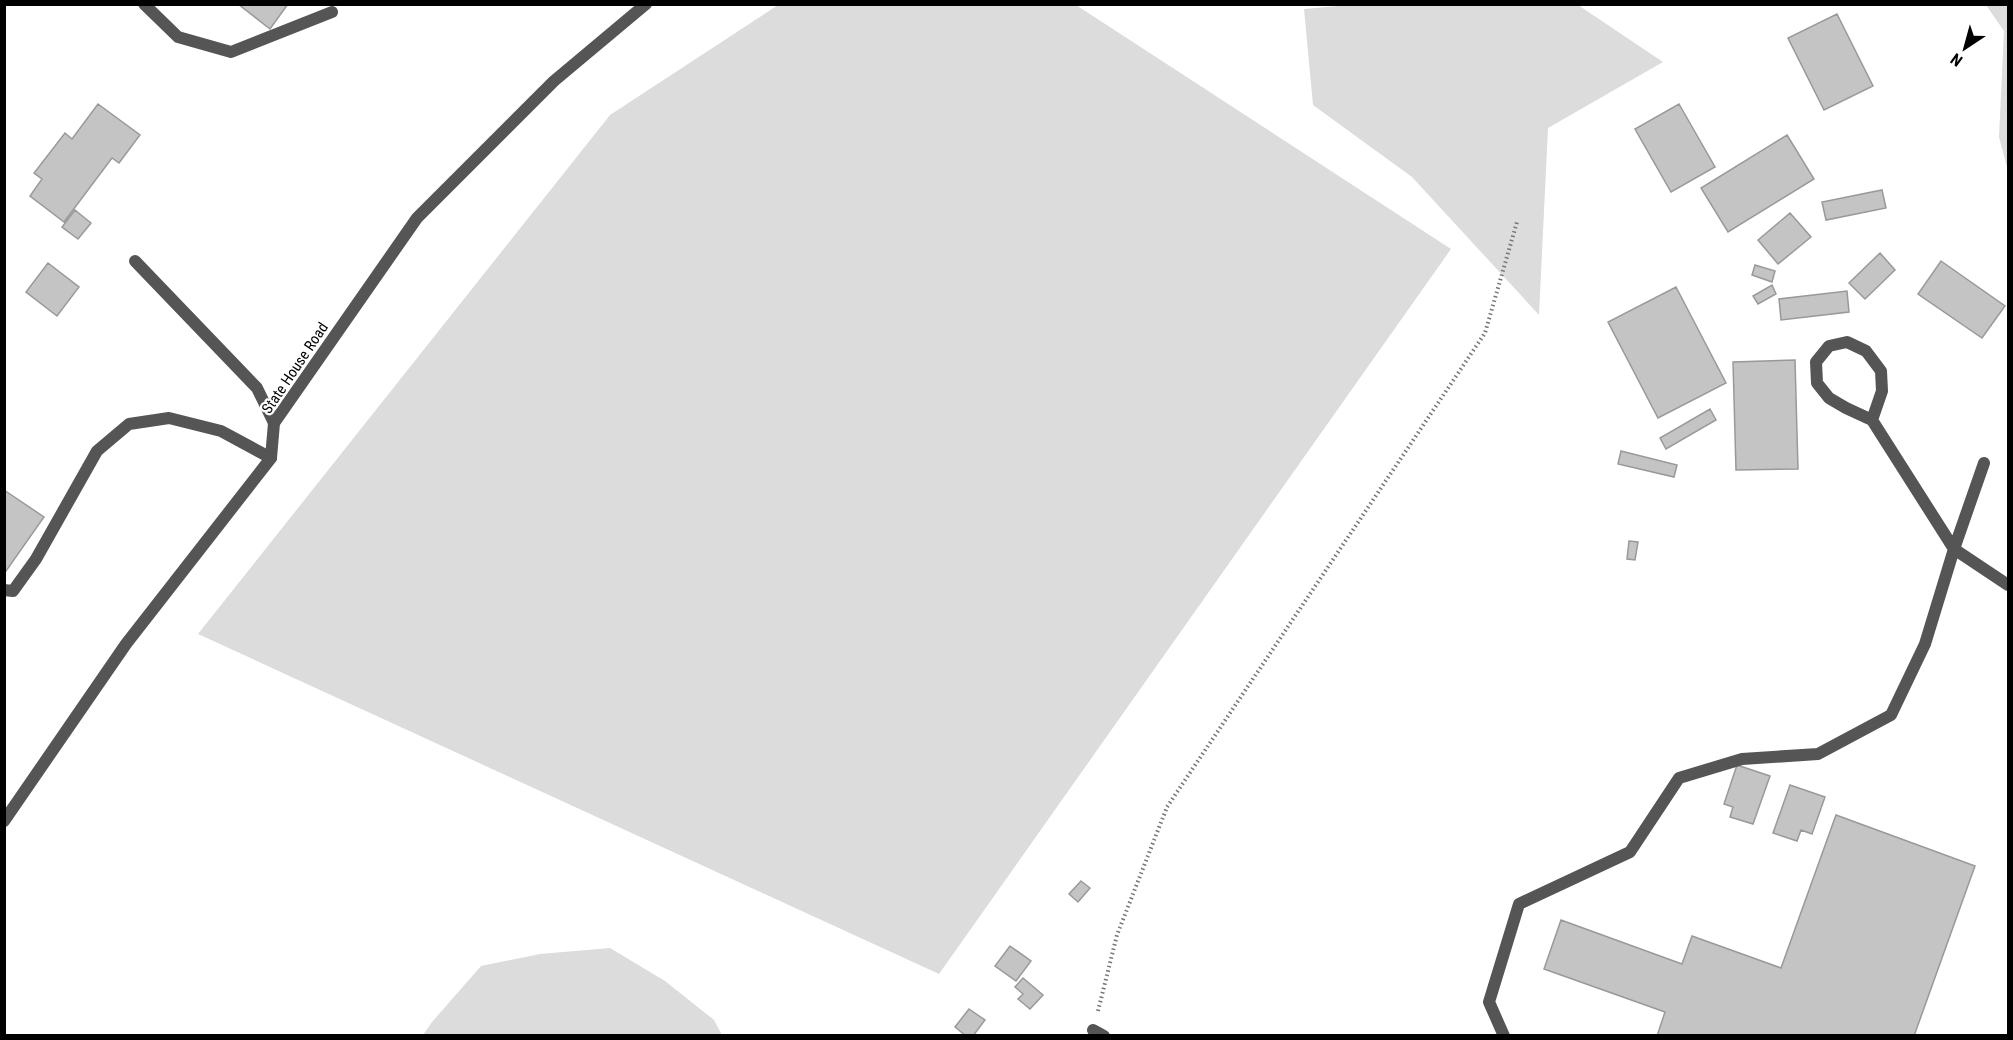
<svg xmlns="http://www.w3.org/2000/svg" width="2013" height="1040" viewBox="0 0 2013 1040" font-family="'Roboto Condensed',sans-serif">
	<rect width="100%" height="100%" fill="#fff"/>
	<path fill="#dcdcdc" d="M1361,4L1578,5L1663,62L1548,128L1539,315L1412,177L1313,105L1304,9Z
		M778,5H1076L1451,249L939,974L198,634L610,115Z
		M1986,5H2008V171L1999,137L2004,31Z
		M610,948L665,981L714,1020L722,1035H423L432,1022L481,966L540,954Z"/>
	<path fill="#c4c4c4" stroke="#999" stroke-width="1.5" d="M238,4H288L270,29Z
		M1837,14L1873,86L1824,110L1788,38Z
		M98,104L140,135L119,163L112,158L64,222L30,196L42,179L34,173L65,133L72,139Z
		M1679,104L1715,167L1671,192L1635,129Z
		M1787,135L1814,179L1728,232L1701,188Z
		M1882,190L1886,208L1826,220L1822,202Z
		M75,210L91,223L78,239L62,227Z
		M1790,213L1811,237L1778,264L1758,240Z
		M1880,253L1895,270L1865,299L1849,283Z
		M1941,261L2005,306L1982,338L1918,294Z
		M48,263L79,287L57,316L26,292Z
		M1755,265L1775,271L1772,282L1752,275Z
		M1772,285L1776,294L1758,304L1753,296Z
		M1676,287L1726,383L1658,418L1608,322Z
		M1847,291L1849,312L1781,320L1779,299Z
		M1795,360L1798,469L1736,470L1733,362Z
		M1710,409L1716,420L1666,449L1660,438Z
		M1621,451L1677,465L1674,477L1618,464Z
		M4,490L44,517L4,574Z
		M1629,541L1638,542L1635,560L1627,559Z
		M1737,765L1770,776L1753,824L1730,817L1733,807L1724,804Z
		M1790,785L1825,797L1812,834L1801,830L1797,841L1773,833Z
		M1836,815L1975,866L1914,1036H1657L1665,1012L1544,969L1561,920L1682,964L1692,936L1781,968Z
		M1081,881L1090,888L1078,902L1069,894Z
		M1010,946L1031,961L1016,981L995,966Z
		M1023,978L1043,995L1030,1009L1018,999L1023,994L1015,987Z
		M969,1009L985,1020L973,1036H966L955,1027Z"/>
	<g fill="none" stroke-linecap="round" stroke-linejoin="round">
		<path stroke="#777" stroke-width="4" stroke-dasharray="1.5 3" stroke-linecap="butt" d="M1098,1011L1117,935L1167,807L1485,333L1517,222"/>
		<path stroke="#555" stroke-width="12" d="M144,4L178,37L231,52L332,12
			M135,261L257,388L274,423
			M1872,420L1882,391L1881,371L1866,351L1847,342L1829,346L1816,362L1817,383L1829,398L1846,408L1872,420L1954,549L1984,463
			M4,590L13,591L36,559L97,451L129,424L169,418L221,431L271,458
			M1093,1030L1104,1036
			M1504,1036L1489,1002L1519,904L1630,852L1679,778L1742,759L1818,754L1891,715L1925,644L1954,549L2008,585"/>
		<path stroke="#555" stroke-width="12" d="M4,821L126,644L271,458L274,423L417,218L554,81L646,4"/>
	</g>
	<g text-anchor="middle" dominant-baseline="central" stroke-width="4.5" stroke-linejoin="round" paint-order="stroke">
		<g font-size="15" fill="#000" stroke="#fff">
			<text transform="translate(295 368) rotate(-56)">State House Road</text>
		</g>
	</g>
	<rect width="2013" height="1040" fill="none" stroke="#000000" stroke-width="12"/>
	<g transform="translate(1965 48) rotate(216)" stroke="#ffffff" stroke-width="4.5" paint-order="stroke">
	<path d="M0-4.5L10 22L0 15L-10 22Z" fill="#000000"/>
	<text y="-9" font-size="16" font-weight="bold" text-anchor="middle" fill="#000000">N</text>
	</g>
</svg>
